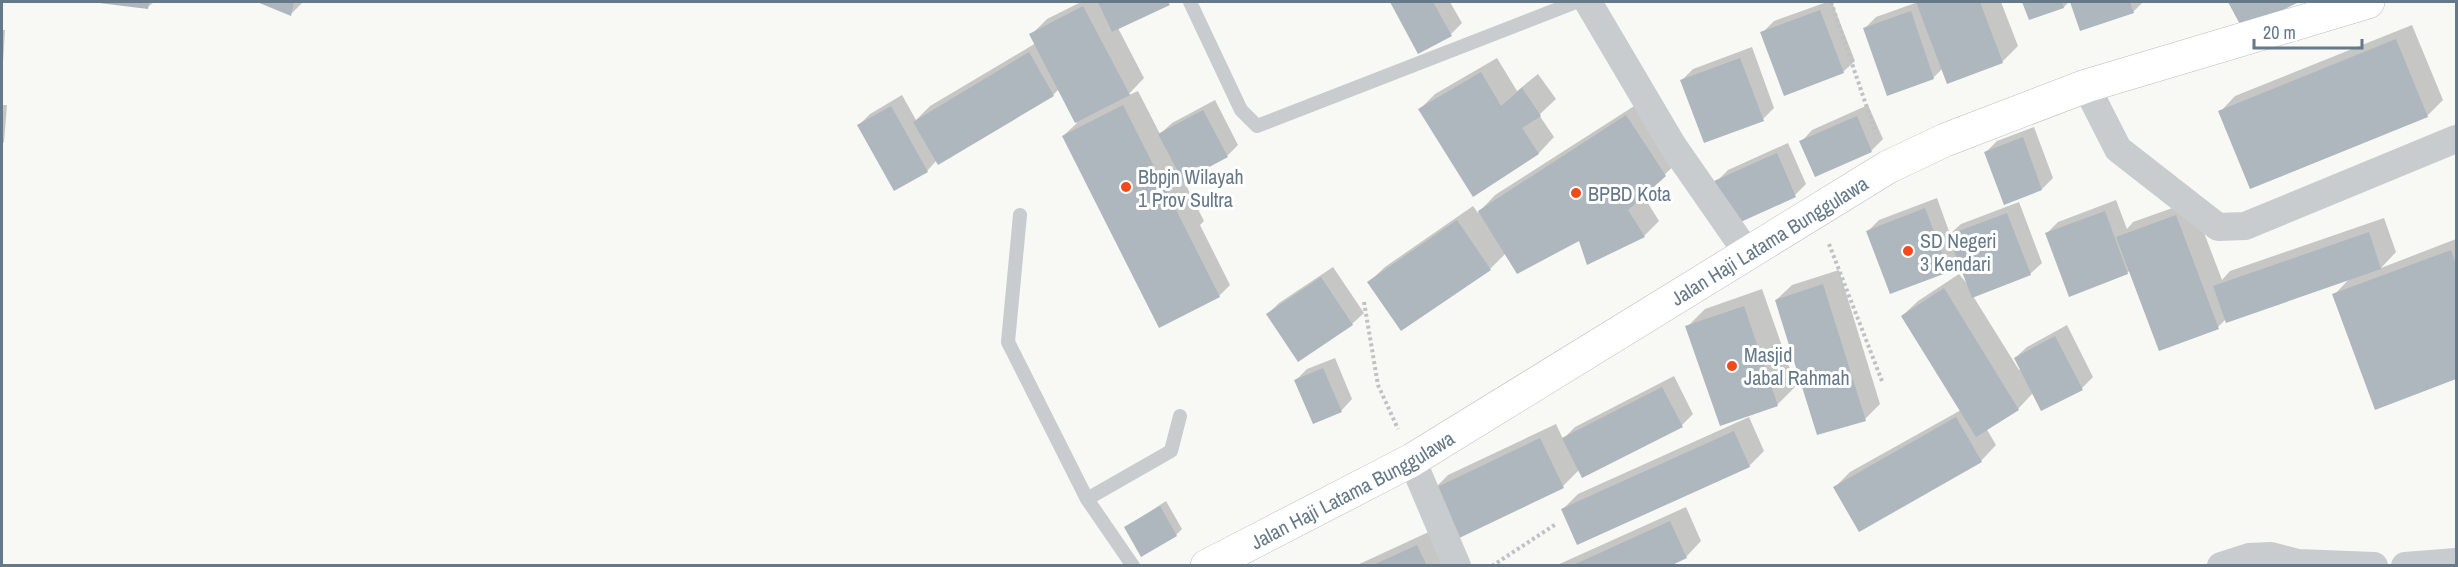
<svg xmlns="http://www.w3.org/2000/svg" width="2458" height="567" viewBox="0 0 2458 567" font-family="'Archivo Narrow',sans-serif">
	<rect width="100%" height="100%" fill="#f8f8f5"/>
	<path fill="#0003" d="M91,2H154L148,7Z
		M260,2H303L291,14Z
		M1081,2H1171L1118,28L1144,78L1127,96L1138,91L1160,134L1172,123L1215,100L1238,145L1227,156L1183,179L1204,221L1200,225L1230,285L1219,296L1063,136L1077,123L1059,89L1053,95L937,160L927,171L859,125L870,114L902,95L916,120L930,106L1036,43L1031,35L1047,19Z
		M1391,2H1450L1462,23L1451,34L1419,52Z
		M1827,2H1832L1855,61L1843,72L1762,33L1774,21Z
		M1918,2H2001L2018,46L2002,62L1943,68L1933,78L1865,28L1876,17Z
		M2024,2H2069L2064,7L2030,18Z
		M2072,2H2143L2133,12L2081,29Z
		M2230,2H2296L2243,28Z
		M2412,25L2443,100L2427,116L2220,112L2235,96Z
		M2,30H5L2,80Z
		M1752,47L1774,108L1763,119L1682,80L1693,69Z
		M1497,58L1517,91L1538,74L1556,99L1539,115L1554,137L1539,153L1474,195L1420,109L1435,94Z
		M1642,101L1680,160L1643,195L1659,221L1644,236L1580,238L1506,253L1490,269L1369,282L1385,267L1473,206L1478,213L1495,195Z
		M2,105H7L4,142L2,145Z
		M1868,105L1883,139L1872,150L1816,175L1801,142L1812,130Z
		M2034,127L2053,178L2042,189L2005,203L1986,152L1997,141Z
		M1788,143L1806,184L1795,195L1716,182L1728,170Z
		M1937,198L1950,234L1961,224L2019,202L2042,263L2030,274L1973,296L2019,370L2021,369L2015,358L2027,347L2067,325L2093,377L2082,388L2033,393L2018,409L1986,428L1996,445L1981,461L1835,487L1850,472L1961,410L1902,316L1918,301L1959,274L1969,286L1959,260L1948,271L1868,231L1879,220Z
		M2116,200L2127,229L2133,222L2192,201L2222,280L2230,271L2384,218L2396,252L2381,268L2456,239V378L2376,408L2334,295L2350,278L2226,319L2218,327L2130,270L2127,273L2047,233L2058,222Z
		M1333,267L1364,313L1352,324L1268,314L1279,303Z
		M1839,270L1880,404L1865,419L1776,300L1792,285Z
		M1762,289L1796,386L1778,404L1721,424L1687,327L1705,309Z
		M1335,358L1352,399L1341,411L1296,380L1307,369Z
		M1674,376L1693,414L1682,425L1579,470L1563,486L1433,490L1448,475L1556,424L1563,439L1575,427Z
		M1749,417L1764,451L1749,466L1563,509L1578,494Z
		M1166,501L1182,529L1176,535L1141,555L1126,527Z
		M1686,507L1701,541L1686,557L1666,566H1555Z
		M1433,530L1448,566H1355Z"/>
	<path fill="#aeb7bd" d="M91,2H149L148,9Z
		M257,2H294L291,16Z
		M1098,2H1168L1170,5L1112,32Z
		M1390,2H1433L1452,36L1418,54Z
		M1916,2H1980L2003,63L1947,84Z
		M2022,2H2062L2064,8L2029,20Z
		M2070,2H2130L2134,13L2080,31Z
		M2228,2H2299L2243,30Z
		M1083,6L1130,95L1075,123L1029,34Z
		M1820,10L1844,73L1784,96L1760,32Z
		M1911,11L1934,79L1887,96L1863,28Z
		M2396,39L2428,117L2250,189L2218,111Z
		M1029,52L1054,96L938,165L913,122Z
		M1740,58L1764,121L1704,143L1680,80Z
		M1481,72L1501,106L1522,88L1541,116L1522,128L1539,154L1473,197L1418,109Z
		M1123,105L1220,297L1159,328L1062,136Z
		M891,106L928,172L894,191L857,125Z
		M1203,110L1228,157L1183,181L1158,134Z
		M1626,115L1666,176L1628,210L1645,237L1587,265L1579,241L1517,274L1478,211Z
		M1857,116L1872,152L1815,177L1799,141Z
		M2023,137L2042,190L2004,205L1984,152Z
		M1777,153L1796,197L1734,225L1714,181Z
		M1925,208L1949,272L1890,294L1866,231Z
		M2105,211L2128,274L2069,297L2045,233Z
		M2007,213L2031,275L1972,298L1948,235Z
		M2176,215L2219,329L2159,351L2116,237Z
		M1457,220L1491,270L1401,331L1367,282Z
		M2369,232L2381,269L2226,323L2213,286Z
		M2451,250L2456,265V379L2375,410L2332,294Z
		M1321,277L1353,325L1298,362L1266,314Z
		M1823,284L1866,421L1817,435L1775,300Z
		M1944,288L2019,410L1976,437L1901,316Z
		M1744,306L1778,406L1720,426L1685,326Z
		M2055,336L2083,390L2041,411L2014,358Z
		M1323,368L1342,412L1313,424L1294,380Z
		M1662,387L1683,427L1582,478L1562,438Z
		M1956,417L1982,462L1859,532L1833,487Z
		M1734,431L1750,467L1577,545L1561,509Z
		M1540,438L1564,488L1455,540L1431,490Z
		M1160,506L1177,536L1141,557L1124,527Z
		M1670,521L1687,558L1670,566H1571Z
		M1417,545L1427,566H1371Z"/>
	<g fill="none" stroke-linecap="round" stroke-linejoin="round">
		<defs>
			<g id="secondary">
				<path id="s1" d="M1207,566L1412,460L1888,167L1945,140L2086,86L2368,2"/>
			</g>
		</defs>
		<use href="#secondary" stroke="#b8bec2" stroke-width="34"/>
		<path stroke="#bfc2c4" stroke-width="4" stroke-dasharray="3 3" stroke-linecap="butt" d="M1831,2L1876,134
			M1829,244L1882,381
			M1364,302L1378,385L1398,429
			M1492,566L1556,524"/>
		<path stroke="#c8cccf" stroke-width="14" d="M1190,2L1241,110L1257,126L1576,2
			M1020,215L1008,342L1087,499L1133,566
			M1087,499L1171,451L1180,416"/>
		<path stroke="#c8cccf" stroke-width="28" d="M1588,2L1673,146L1748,254
			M2086,86L2118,149L2218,227L2245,226L2456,139
			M1412,460L1457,566
			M2221,566L2249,557L2271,556L2298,563L2374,566
			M2405,566L2456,562"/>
		<use href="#secondary" stroke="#fff" stroke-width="33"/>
	</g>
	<g fill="#f24a1b" stroke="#fff" stroke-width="2">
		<circle cx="1126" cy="187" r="6"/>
		<circle cx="1576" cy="193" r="6"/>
		<circle cx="1908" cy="251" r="6"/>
		<circle cx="1732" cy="366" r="6"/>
	</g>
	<g text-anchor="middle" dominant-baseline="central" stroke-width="6" stroke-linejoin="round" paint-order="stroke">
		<g font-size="20" fill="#657989" stroke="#fff" text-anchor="start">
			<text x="1138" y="176">Bbpjn Wilayah<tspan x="1138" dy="23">1 Prov Sultra</tspan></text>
			<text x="1588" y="193">BPBD Kota</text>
			<text x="1920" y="240">SD Negeri<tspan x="1920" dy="23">3 Kendari</tspan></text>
			<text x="1744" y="354">Masjid<tspan x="1744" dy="23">Jabal Rahmah</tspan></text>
		</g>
		<g font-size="20" fill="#657989" stroke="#fff">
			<text stroke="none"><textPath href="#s1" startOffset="650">Jalan Haji Latama Bunggulawa</textPath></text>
			<text stroke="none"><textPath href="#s1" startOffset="164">Jalan Haji Latama Bunggulawa</textPath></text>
		</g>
	</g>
	<rect width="2458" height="567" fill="none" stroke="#657989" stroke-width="6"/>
	<path d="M2254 39v9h108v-9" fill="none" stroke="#657989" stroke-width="3"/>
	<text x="2263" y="39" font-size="18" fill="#657989" stroke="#ffffff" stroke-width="4.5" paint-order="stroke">20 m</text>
</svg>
